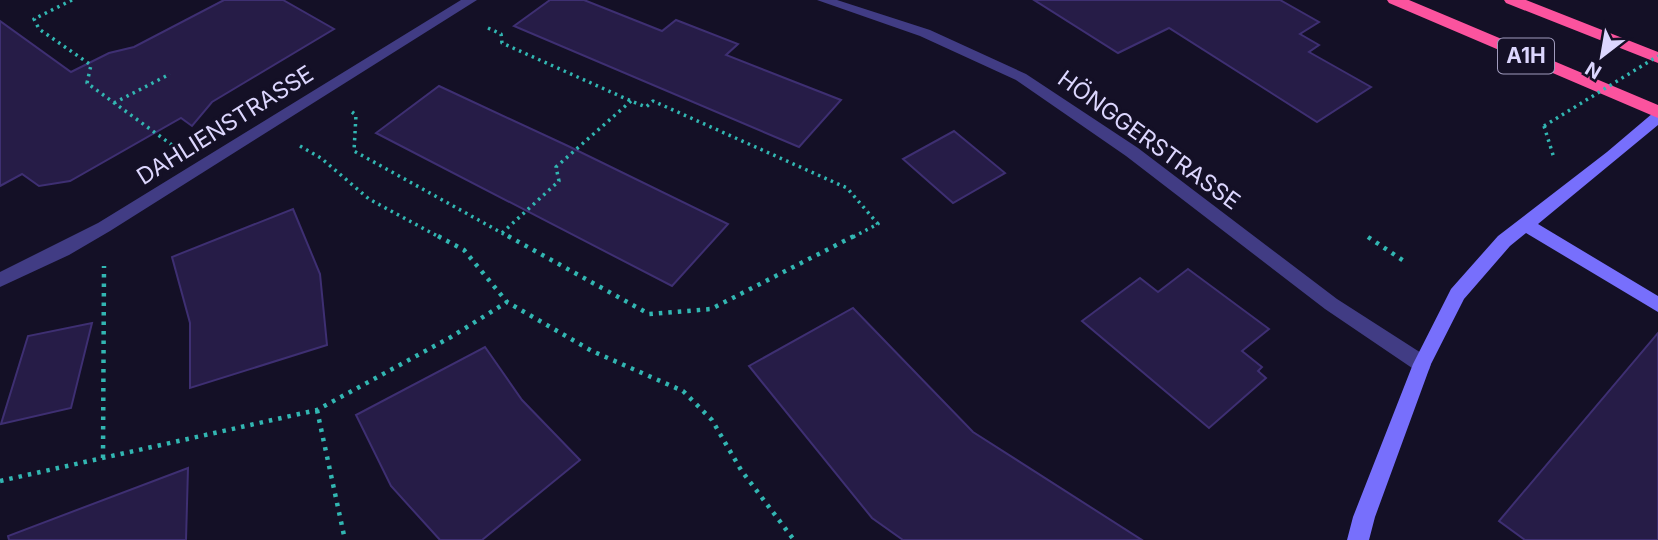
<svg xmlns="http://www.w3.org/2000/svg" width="1658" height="540" font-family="Inter,sans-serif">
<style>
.building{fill:#261c47;stroke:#3e2f72;stroke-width:2}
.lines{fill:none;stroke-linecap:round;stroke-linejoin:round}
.path-far1{stroke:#32b6b2;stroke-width:3.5;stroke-dasharray:2.5 4.5;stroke-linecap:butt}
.path{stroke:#32b6b2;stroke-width:4.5;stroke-dasharray:3.5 6;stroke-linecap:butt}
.street{fill:#413c84;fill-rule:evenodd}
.secondary{fill:#776ffc;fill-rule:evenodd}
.highway{fill:#fb539e;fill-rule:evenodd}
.path-bridge{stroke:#32b6b2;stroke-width:3.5;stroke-dasharray:2.5 4.5;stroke-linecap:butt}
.labels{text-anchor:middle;stroke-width:7;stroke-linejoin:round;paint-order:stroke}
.shield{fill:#141026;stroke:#a09bbd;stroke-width:2}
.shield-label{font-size:21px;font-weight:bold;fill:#dcd6fe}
.street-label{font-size:23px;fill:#dcd6fe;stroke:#141026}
</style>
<rect width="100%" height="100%" fill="#141026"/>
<path class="building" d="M 224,0 L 283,0 L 334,29 L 212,102 L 192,126 L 181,118 L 70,181 L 39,186 L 22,174 L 0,186 L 0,21 L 71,72 L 109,53 L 134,47 Z
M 550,0 L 584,0 L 662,31 L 676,20 L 738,44 L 726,55 L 841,100 L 799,147 L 514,26 Z
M 1034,0 L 1280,0 L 1319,22 L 1300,34 L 1319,45 L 1309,52 L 1371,87 L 1317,122 L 1169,28 L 1118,53 Z
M 439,86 L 568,146 L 728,224 L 672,286 L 376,133 Z
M 954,131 L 1005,173 L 953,203 L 903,159 Z
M 293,209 L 320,274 L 327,345 L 190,388 L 190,323 L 172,257 Z
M 1188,269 L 1269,329 L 1242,351 L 1262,367 L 1258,371 L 1266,378 L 1209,428 L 1082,321 L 1140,278 L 1158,292 Z
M 853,308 L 973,432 L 1142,540 L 903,540 L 872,518 L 749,366 Z
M 92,323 L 71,408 L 1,424 L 28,336 Z
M 1658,333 L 1658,540 L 1525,540 L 1499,521 Z
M 485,347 L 522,400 L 580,460 L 482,540 L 440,540 L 391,486 L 356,415 Z
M 188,468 L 186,540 L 9,540 L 8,536 Z"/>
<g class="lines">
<path class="path-far1" d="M 72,0 L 34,19 L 39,29 L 91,65 L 87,83 L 172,145
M 488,28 L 501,34 L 502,43 L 631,101 L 646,107 L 653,101 L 847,188 L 878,224 L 851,238
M 114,103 L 170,74
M 352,112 L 356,115 L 354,151 L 511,238
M 1544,126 L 1554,158
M 300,146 L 321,158 L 369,199 L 441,238
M 502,233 L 559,181 L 556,167 L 631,101"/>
<path class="path" d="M 438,236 L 464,250 L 507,302 L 592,351 L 683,391 L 712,420 L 741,470 L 794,540
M 508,236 L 649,314 L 711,309 L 854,236
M 1368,237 L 1404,261
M 317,410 L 345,540
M 103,458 L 104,266
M 0,481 L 317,410 L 451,337 L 507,302"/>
<path class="street" d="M 461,0 L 477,0 L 110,231 L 69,255 L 0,287 L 0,272 L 98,223 Z
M 817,0 L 837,0 L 930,30 L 1026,74 L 1138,148 L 1337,299 L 1429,358 L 1431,364 L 1429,370 L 1422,372 L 1415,370 L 1325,309 L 1126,156 L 1016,80 L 920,36 Z"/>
<path class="secondary" d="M 1658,112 L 1658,125 L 1538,224 L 1658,296 L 1658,312 L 1526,233 L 1510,246 L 1464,299 L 1431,364 L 1375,517 L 1369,540 L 1347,540 L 1353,517 L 1413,364 L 1451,289 L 1498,236 L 1607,152 L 1653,113 Z"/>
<path class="highway" d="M 1387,0 L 1409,0 L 1658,105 L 1658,118 L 1389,3 Z
M 1504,0 L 1526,0 L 1658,52 L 1658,63 L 1506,3 Z"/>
<path class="path-bridge" d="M 1544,126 L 1658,56"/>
</g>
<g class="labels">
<rect class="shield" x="1498" y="38.5" width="56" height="35" rx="5"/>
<g class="shield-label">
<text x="1526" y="63">A1H</text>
</g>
<g class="street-label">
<text transform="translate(225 125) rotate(-32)" y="8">DAHLIENSTRASSE</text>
<text transform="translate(1149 140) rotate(36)" y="8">HÖNGGERSTRASSE</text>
</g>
</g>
<g transform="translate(1602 56) rotate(211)" stroke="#141026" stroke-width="5" paint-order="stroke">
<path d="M0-5L12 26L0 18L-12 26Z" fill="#dcd6fe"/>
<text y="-10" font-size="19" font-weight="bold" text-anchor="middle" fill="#dcd6fe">N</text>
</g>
</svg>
